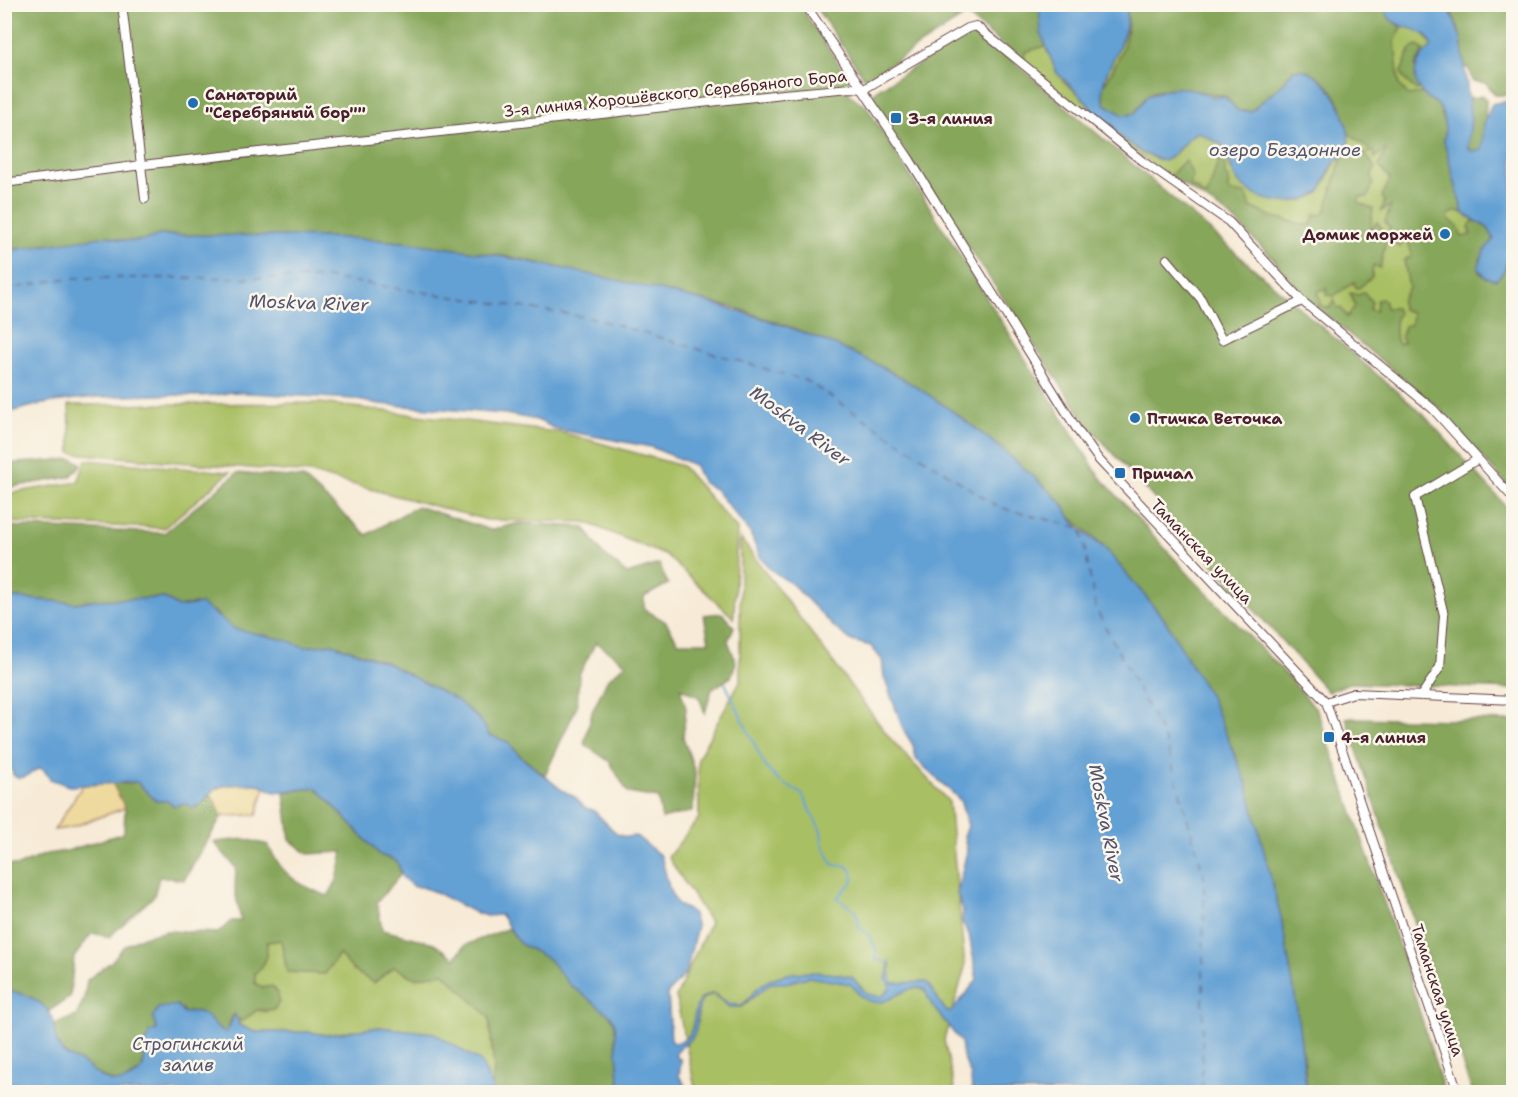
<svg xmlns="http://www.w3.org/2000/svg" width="1518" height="1097" font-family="'Shantell Sans',sans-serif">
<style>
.green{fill:#a9bf64;stroke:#7a6f48;stroke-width:1.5}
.forest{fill:#86a65a;stroke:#686242;stroke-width:1.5}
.sand{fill:#eeda9e;stroke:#9c7c64;stroke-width:1.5}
.water{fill:#64a0d4;stroke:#576080;stroke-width:1.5}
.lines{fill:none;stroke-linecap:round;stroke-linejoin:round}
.stream{stroke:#64a0d4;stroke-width:2}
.ferry{stroke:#54536f;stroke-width:1.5;stroke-dasharray:8 6;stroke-linecap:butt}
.minor-casing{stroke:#643e45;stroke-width:10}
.minor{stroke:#fff;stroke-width:8}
.poi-dot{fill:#1f6fb2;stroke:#fbf7ec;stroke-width:2}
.labels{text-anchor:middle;stroke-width:5;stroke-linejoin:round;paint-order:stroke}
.street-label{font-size:16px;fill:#4a1f2b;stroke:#fbf7ec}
.poi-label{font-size:16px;font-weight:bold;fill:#4a1f2b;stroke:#fbf7ec;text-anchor:start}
.water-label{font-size:18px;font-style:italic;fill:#54536f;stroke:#fbf7ec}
</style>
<rect width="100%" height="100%" fill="#fbf7ec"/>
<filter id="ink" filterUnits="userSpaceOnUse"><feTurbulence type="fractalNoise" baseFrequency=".0167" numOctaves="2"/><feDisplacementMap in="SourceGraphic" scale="12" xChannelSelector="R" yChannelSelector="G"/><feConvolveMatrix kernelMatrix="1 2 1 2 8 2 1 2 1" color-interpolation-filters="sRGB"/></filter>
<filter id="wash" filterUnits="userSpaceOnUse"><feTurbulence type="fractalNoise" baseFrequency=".008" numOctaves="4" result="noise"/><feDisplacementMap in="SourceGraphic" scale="24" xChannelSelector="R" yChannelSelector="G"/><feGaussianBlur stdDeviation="1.35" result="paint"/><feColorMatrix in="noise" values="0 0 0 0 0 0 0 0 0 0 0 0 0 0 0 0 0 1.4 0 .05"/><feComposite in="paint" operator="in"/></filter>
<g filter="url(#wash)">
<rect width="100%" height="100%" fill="#f7ebd7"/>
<path class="green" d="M 1039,5 L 1041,33 L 1046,49 L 1063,81 L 1082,97 L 1094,114 L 1142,153 L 1157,159 L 1168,159 C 1180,152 1186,136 1198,132 L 1222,145 L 1232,171 L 1250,192 L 1281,200 L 1301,201 L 1319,193 L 1336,161 L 1346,152 L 1347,127 L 1102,94 C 1103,61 1134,39 1126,5 L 1386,5 L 1395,23 L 1421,31 L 1432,45 L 1416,64 L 1422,93 L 1463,213 L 1488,228 L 1453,257 L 1434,404 L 1304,297 L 1272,257 L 1230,216 L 1131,150 L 1008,48 Z
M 320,403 L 564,433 L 682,466 L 737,529 L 734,618 L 667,556 L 585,522 L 487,520 L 310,473 L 71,453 L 69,405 Z
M 86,460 L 230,472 L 164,528 L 5,522 L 5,494 L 78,482 Z
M 740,538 L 889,737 L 949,802 L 965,967 L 944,1040 L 955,1092 L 696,1092 L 676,997 L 710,922 L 668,857 L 699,818 L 698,758 L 740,681 Z
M 282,940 L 287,972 L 325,974 L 339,953 L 354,971 L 394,967 L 415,978 L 444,973 L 489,1016 L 494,1067 L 493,1088 L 481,1062 L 434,1033 L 379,1027 L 326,1035 L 309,1032 L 255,1032 L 239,1025 L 239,1020 L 243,1021 L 257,1010 L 266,1012 L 262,988 L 255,983 L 255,972 L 262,968 L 267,942 Z"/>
<path class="forest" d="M 4,5 L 799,5 L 848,77 L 849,94 L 866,106 L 1099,476 L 1193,579 L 1283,671 L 1317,710 L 1402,954 L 1444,1092 L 1307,1092 L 1304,1056 L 1165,620 L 1105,548 L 1066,513 L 1063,504 L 858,356 L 798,330 L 736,308 L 516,258 L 403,242 L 326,237 L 159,235 L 150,240 L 50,244 L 5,251 Z
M 814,5 L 1039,5 L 1045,46 L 1025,52 L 1024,62 L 966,15 L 866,80 Z
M 1126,5 L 1386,5 L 1395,23 L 1402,27 L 1395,41 L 1399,85 L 1409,96 L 1422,93 L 1438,105 L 1441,111 L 1446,130 L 1444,141 L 1447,153 L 1463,213 L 1457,211 L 1448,215 L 1448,219 L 1458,226 L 1462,237 L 1471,235 L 1469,227 L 1473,220 L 1488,228 L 1494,239 L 1480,259 L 1479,272 L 1485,277 L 1496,280 C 1516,263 1510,230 1513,208 L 1513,492 L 1437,406 L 1304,297 L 1272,257 L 1230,216 L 1170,176 L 1185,160 L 1193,175 L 1190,187 L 1197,188 L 1202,195 L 1207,196 L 1219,159 L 1225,165 L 1225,175 L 1229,178 L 1228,189 L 1231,192 L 1246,194 L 1251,207 L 1270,216 L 1305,225 L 1311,224 L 1315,214 L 1321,215 L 1325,212 L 1342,157 L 1349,150 L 1363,151 L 1376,169 L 1372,173 L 1373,184 L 1368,197 L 1360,197 L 1358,202 L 1373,209 L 1370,230 L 1377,222 L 1387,236 L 1380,268 L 1373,265 L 1372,277 L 1359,288 L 1356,288 L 1354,282 L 1334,296 L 1327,295 L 1327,289 L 1318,291 L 1318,296 L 1321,300 L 1319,305 L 1330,308 L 1334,299 L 1337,308 L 1341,308 L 1347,317 C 1357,302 1357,311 1350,293 L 1359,295 L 1364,292 L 1372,302 L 1369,310 L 1376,311 L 1377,300 L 1382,299 L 1385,302 L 1386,308 L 1396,308 L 1398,313 C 1394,322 1393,335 1399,344 L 1404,342 L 1401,337 L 1404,326 L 1411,324 L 1412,313 L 1402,309 L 1401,301 L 1409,288 L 1404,260 L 1412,256 L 1407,236 L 1400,247 L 1389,242 L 1390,229 L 1385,222 L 1391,206 L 1381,211 L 1385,201 L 1382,197 L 1390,179 L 1379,166 L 1386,149 L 1375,158 L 1374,151 L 1369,153 L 1369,149 C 1367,148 1349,133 1348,132 C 1344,124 1343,113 1340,104 C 1332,88 1313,65 1293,70 L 1283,84 L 1251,111 L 1238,111 L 1225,96 C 1207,93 1159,81 1145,98 C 1141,103 1139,110 1134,114 L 1123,115 L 1105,104 L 1102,89 C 1117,62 1133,38 1126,5 Z
M 1448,5 L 1513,5 L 1513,95 L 1495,95 L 1486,83 L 1472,81 L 1469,69 L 1464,66 L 1458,27 Z
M 973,31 L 978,31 L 1423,414 L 1513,514 L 1513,689 L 1349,683 L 1328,692 L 1087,424 L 871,101 L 875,91 Z
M 1418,46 L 1424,50 L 1415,66 L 1419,89 L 1416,90 L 1403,78 L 1401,72 L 1411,48 Z
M 1483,95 L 1486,100 L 1484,144 L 1482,150 C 1477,153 1470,151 1467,145 L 1471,120 L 1468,97 L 1475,98 Z
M 73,459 L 81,463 L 81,466 L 70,477 L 5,488 L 5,464 Z
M 237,473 L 303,478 L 367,535 L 417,506 L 491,530 L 519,523 L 584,527 L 602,553 L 627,574 L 659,564 L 668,584 L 644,597 L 644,609 L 666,622 L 678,642 L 709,642 L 704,615 L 722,613 L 734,627 L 728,641 L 736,662 L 731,677 L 712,689 L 705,713 L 699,697 L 680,688 L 686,708 L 683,737 L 695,772 L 693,811 L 662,819 L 658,798 L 628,793 L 610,762 L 584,744 L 592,712 L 607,680 L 626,664 L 596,642 L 579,675 L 577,706 L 545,775 L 520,756 L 508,743 L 489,735 L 477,717 L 461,704 L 385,662 L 332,644 L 304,647 L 274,637 L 251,634 L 228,627 L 215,612 L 195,604 L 178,607 L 164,598 L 94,600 L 75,603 L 5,597 L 5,526 L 164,533 Z
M 1346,718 L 1513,721 L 1513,1092 L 1472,1092 Z
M 111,781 L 124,784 L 137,782 L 156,801 L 168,801 L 174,806 L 186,803 L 196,808 L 210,791 L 222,816 L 184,880 L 159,877 L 154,896 L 109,937 L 92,933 L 74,957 L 70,997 L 49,1011 L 20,993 L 5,991 L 5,864 L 18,866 L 46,854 L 67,851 L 124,833 L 125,808 Z
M 317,788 L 380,855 L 397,861 L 401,874 L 377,902 L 382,930 L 434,943 L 455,958 L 465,945 L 509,928 L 519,943 L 549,959 L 569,984 L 608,1012 L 615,1024 L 620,1092 L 492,1092 L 494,1067 L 489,1017 L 444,973 L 415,978 L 394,967 L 374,983 L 354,971 L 339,954 L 325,974 L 287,972 L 281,940 L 267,942 C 267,956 267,965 255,973 L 255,983 L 262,988 L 272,986 L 278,993 L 279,1002 L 274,1010 L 257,1010 L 242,1021 L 233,1015 L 226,1033 C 209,1024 209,1006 184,1013 L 182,1009 L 161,1008 L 157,1030 L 145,1041 L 142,1070 L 120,1084 C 110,1082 64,1056 59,1048 C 54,1040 55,1033 55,1024 L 76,1016 L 84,999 L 87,980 L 112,961 L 123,947 L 139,938 L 166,931 L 218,933 L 231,921 L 241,921 L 235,890 L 236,868 L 214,842 L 245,839 L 268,845 C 282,875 297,885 328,896 L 337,880 L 343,852 L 308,854 L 290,840 L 284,792 Z"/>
<path class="sand" d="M 111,781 L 125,808 L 69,828 L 54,830 L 84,783 L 92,785 Z
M 253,783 L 265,786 L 257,815 L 222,816 L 210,791 L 227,785 Z"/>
<path class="water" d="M 1039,5 L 1126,5 C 1134,44 1093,74 1105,104 L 1123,115 L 1134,114 L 1147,96 L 1171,88 L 1188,88 L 1211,96 L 1225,97 L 1238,111 L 1251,111 L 1283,84 L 1293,70 C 1324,63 1354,121 1348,147 C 1346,154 1341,156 1336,161 C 1329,168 1325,184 1319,193 C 1292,209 1256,203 1237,180 C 1232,174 1233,168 1229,162 C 1226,155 1223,154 1222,145 L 1198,132 C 1185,136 1180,154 1164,161 L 1142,153 L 1103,123 L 1082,97 L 1056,72 L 1041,33 Z
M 1386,5 L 1448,5 L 1461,38 L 1471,120 L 1468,148 L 1474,151 L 1482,150 L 1484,124 L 1492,104 L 1505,101 L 1513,108 L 1513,241 L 1504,271 L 1496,280 L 1485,277 L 1478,268 L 1484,251 L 1494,239 L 1488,228 L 1463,213 L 1444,141 C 1446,129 1445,119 1440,108 C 1436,102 1427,99 1422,93 C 1409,78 1416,58 1431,48 C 1431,20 1384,36 1386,5 Z
M 159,235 C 240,236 322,234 402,242 C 486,251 569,269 651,288 C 743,310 833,336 915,386 C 969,420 1017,460 1063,504 C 1069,522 1090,538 1105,548 L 1165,620 L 1211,698 L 1247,784 L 1282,921 L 1296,1002 L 1307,1092 L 972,1092 L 971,1076 L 963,1057 L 961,1042 L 933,1007 L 924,989 C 901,982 887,1014 863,998 C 857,994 855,988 850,984 L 808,977 L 786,983 L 771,983 L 741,1007 L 729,1007 L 713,994 L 702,999 C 696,1010 699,1022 695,1033 C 691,1043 680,1045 675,1055 L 681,1060 L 679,1076 L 687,1088 L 687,1092 L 620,1092 L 615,1024 L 611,1016 L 569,984 L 549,959 L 519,943 L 501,915 L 486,916 L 474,912 L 435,892 L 422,887 L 414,887 L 403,878 L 397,861 L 380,855 L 317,788 L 274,792 L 259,784 L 227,785 L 216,788 L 202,803 L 192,808 L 186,803 L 174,806 L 168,801 L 156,801 L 137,782 L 69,786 L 50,779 L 44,770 L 39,768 L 25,777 L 18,778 L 13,775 L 10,763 L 5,764 L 5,597 L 75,603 L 94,600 L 164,598 L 178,607 L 201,604 L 235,629 L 286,640 L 304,647 L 332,644 L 385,662 L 457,700 L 483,723 L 489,735 L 508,742 L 520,756 L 562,790 L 575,797 L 585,808 L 593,810 L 617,834 L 626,837 L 636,836 L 661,856 L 670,891 L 678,905 L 692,912 L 697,926 L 686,973 L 668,993 L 671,1040 L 674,1043 C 701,1039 688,1014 701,998 L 713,993 L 730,1004 L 742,1005 C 750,999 753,991 761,985 C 787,967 824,971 852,977 L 867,994 L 882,997 L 890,988 L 886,979 L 890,961 L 891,983 L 927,982 L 946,1011 L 951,1012 L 977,980 L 969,934 L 962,922 L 963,910 L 957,894 L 967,851 L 964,836 L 968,826 L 960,800 L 916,759 L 913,745 L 903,729 L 884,677 L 882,660 L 871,646 L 852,641 L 835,628 L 793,585 L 771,570 L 760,557 L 750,533 L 715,489 L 703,483 L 694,465 L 651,447 L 556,429 L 537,420 L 505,414 L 379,404 L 352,399 L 231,392 C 206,399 179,394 154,395 C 103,397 53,397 5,414 L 5,251 L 109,236 C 123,243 146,242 159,235 Z
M 5,991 C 19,991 36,998 46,1008 C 58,1019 51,1037 61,1050 C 66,1058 76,1059 84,1064 C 100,1076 112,1089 131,1078 C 140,1073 142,1071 144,1062 C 146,1057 142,1049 143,1044 L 149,1038 L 149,1032 L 157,1030 L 153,1017 L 158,1008 L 177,1005 L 184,1013 C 209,1006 208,1024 226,1033 L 235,1014 L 239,1025 L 255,1032 L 309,1032 L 326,1035 L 379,1027 L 434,1033 L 481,1062 L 493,1088 L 492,1092 L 5,1092 Z"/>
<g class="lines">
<path class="stream" d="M 725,683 L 766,768 L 779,781 L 802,794 L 821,831 L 822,843 L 833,865 L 847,866 L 852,871 L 853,881 L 837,898 C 848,906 861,910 858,926 L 869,935 L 876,949 L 876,960 L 887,962"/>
<path class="ferry" d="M 4,290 L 68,278 L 329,278 L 593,318 L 807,381 L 998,507 L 1081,528 L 1096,609 L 1165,740 L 1204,876 L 1202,1092"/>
</g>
</g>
<g filter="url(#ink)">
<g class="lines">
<g class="minor-casing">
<path id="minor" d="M 122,4 L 145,199
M 805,4 L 910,160 L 1078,431 L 1099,460 L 1326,702 L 1458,1092
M 4,183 L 142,165 L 783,94 L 851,88 L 864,89 L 968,28 L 976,26 L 1142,161 L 1229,222 L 1302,301 L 1433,409 L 1514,499
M 1167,259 L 1201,299 L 1222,340 L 1302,301
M 1421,696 L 1440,667 L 1444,615 L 1415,497 L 1478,459
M 1326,702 L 1354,693 L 1514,700"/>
</g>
<use href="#minor" class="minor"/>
</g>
</g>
<g class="poi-dot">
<circle cx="193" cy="103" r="6"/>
<rect x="890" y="112" width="12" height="12" rx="3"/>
<circle cx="1445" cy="234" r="6"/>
<circle cx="1135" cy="418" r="6"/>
<rect x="1114" y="467" width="12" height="12" rx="3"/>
<rect x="1323" y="731" width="12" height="12" rx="3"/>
</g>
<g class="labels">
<g class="street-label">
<text transform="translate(675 93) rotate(-6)" y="6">3-я линия Хорошёвского Серебряного Бора</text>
<text transform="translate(1202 551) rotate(46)" y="6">Таманская улица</text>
<text transform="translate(1438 990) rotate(72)" y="6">Таманская улица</text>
</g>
<g class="poi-label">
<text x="205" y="100">Санаторий<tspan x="205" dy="18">"Серебряный бор""</tspan></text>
<text x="908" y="124">3-я линия</text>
<text x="1433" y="240" text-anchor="end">Домик моржей</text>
<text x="1147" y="424">Птичка Веточка</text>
<text x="1132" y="479">Причал</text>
<text x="1341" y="743">4-я линия</text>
</g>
<g class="water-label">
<text x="1285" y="156">озеро Бездонное</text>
<text transform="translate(309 303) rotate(2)" y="6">Moskva River</text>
<text transform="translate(800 426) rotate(37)" y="6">Moskva River</text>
<text transform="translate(1106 823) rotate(79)" y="6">Moskva River</text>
<text x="188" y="1050">Строгинский<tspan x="188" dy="21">залив</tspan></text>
</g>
</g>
<rect width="1518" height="1097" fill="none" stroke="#fbf7ec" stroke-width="24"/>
</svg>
